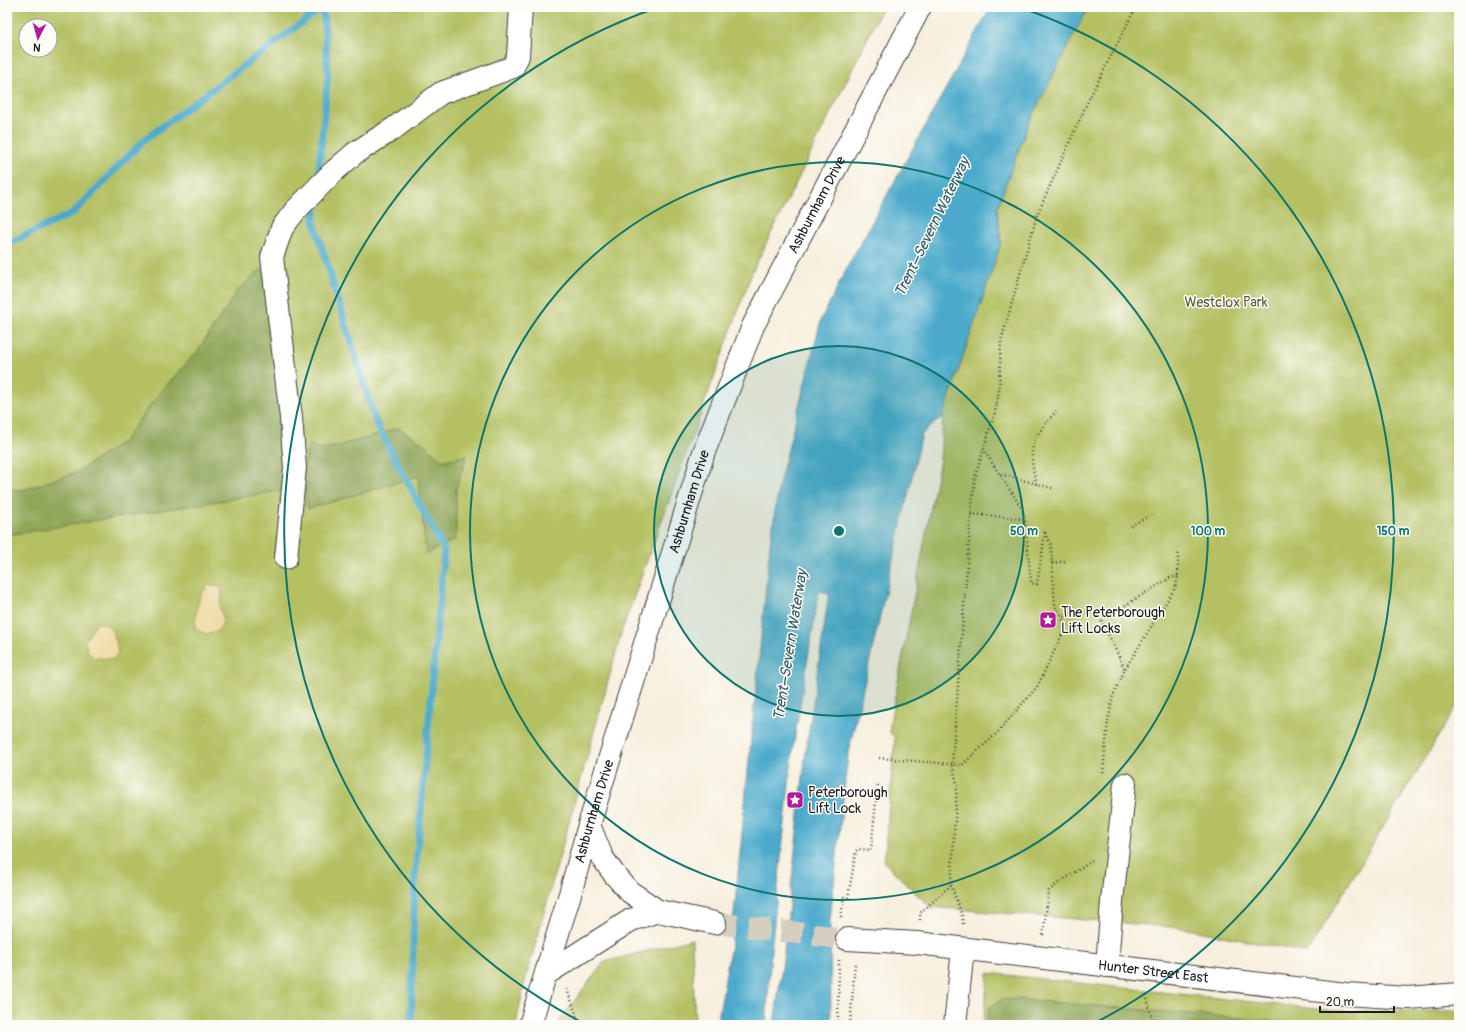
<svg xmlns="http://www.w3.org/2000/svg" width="1466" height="1032" font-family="Pangolin,sans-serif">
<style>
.green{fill:#b4c062;stroke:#686e3f;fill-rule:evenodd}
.forest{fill:#8fa658;stroke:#56613a}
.sand{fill:#eeda9e;stroke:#857b5d}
.water{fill:#4caacb;stroke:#346374}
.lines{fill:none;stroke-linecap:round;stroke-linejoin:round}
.stream{stroke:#4caacb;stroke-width:7}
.minor-tunnel{stroke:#d6cfc0;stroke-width:22;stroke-dasharray:22 11;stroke-linecap:butt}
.minor-casing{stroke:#3d3c39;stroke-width:24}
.path{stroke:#3d3c39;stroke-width:2.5;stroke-dasharray:1 3;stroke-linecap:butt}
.minor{stroke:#fff;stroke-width:22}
.ring{fill:none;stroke:#0f766e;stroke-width:2}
.labels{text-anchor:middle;stroke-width:3;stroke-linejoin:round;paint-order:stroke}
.street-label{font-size:14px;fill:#1c1c1c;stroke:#fdfcf7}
.park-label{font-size:14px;fill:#595e38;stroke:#fdfcf7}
.poi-label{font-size:14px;fill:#1c1c1c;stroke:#fdfcf7;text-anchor:start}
.water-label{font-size:15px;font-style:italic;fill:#325c6b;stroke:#fdfcf7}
.centre{fill:#0f766e;stroke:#fdfcf7;stroke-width:2}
.ring-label{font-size:12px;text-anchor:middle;font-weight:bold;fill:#0f766e;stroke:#fdfcf7;stroke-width:3;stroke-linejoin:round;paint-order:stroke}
</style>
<rect width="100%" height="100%" fill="#fdfcf7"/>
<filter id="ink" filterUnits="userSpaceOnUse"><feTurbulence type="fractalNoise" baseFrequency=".025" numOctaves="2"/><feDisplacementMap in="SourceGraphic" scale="8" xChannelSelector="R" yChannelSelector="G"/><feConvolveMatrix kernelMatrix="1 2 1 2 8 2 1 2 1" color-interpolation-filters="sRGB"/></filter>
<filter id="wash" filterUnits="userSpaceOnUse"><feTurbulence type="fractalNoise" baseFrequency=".012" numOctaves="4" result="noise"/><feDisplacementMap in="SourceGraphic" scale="16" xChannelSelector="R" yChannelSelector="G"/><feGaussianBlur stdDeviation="0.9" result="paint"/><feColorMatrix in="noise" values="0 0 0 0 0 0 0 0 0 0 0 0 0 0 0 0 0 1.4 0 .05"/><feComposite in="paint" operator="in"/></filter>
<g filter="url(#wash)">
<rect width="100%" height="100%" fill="#f7efdd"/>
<path class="green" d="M 7,7 L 883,7 L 753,270 L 623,627 L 524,985 L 516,1025 L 7,1025 ZM 26,26 L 50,26 L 50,50 L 26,50 Z
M 1088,7 L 1459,7 L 1459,702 L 1307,953 L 1183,928 L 930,907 L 884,862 L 895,738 L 890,733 L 890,723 L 940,460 L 943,416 L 1001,243 L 997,208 L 1029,122 Z
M 692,939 L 695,1025 L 556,1025 L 604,962 Z
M 988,973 L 1335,1011 L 1459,1011 L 1459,1025 L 983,1025 Z"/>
<path class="forest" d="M 264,267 L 279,382 L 286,490 L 7,535 L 7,489 L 23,490 L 77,472 L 124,441 L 157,396 L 197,352 L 238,290 Z
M 398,428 L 427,446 L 442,461 L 467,455 L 456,489 L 456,539 L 426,554 L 418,476 L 308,509 L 302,473 L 309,444 L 321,450 L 360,440 Z
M 1004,998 L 1319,1025 L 987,1025 L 989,1008 Z"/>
<path class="sand" d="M 209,585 L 221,587 C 223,597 220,601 220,609 C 221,612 223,615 223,619 C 222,635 206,638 195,628 C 196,612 196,596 209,585 Z
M 96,623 C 98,623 103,622 105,624 C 114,628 117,644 118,652 L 114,659 L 94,658 L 88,652 L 85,641 Z"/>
<path class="water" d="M 991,7 L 1088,7 L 1029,122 L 997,208 L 1001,243 L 943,416 L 922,434 L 848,754 L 830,920 L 831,1025 L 774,1025 L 784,952 L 806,750 L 829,593 L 819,591 L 793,748 L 771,950 L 766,1025 L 717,1025 L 731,945 L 770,545 L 779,484 L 821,320 L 850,262 Z"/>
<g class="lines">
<path class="stream" d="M 318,180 L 328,75 L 323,7
M 317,197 L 314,221 L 376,423 L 444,550 L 415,876 L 411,1025
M 7,244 L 73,213 L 144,140 L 323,7"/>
</g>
</g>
<g filter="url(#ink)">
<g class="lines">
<path class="minor-tunnel" d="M 715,923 L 847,939"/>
<g class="minor-casing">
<g id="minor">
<path d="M 286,558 L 295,468 L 291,418 L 272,257 L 282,228 L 295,211 L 332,173 L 355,153 L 393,129 L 441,93 L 513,67 L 518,56 L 521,7"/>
<path d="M 589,825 L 602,857 L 614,874 L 630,892 L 658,911 L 715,923"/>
<path id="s1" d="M 847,939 L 917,943 L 1346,994 L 1408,998 L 1459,994"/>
<path d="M 1107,966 L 1112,901 L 1125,784"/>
<path d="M 546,974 L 631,920 L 658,911"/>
<path id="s2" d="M 530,1025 L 570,894 L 589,825 L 704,452 L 753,326 L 920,7"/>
<path d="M 955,1025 L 963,949"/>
</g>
</g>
<path class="path" d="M 983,449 L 1023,510 L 1025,519 L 1031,583 L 1037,584 L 1045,533 L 1051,545 L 1055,606 L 1063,617
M 1001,474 L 1055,489
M 1036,484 C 1034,472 1030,458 1033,446 C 1035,434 1049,420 1056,411
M 971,514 L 1025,519
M 1131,526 L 1152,514
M 1052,563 L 1066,561
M 1098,613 L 1125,669
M 879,758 L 962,765 L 996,734 L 1037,687 L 1063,633 L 1063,617 L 1070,613 L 1098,613 L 1119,609 L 1170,578 L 1178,576
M 1103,773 L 1108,721 L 1113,696 L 1125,669 L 1175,588 L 1178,576 L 1178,553
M 951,885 L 962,915 L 963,924
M 848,898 L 856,851 L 858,849 L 871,850 L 878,783
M 841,917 L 844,895
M 920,920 L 920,913 L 951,885 L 957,784 L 952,764 L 971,514 L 975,477 L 995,412 L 999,391 L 1001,341 L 1037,215 L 1089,99 L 1136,7
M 1043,935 L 1049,891 L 1057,884 L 1092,861
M 839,960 L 838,1022 L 840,1025
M 567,989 L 580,1025
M 1146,995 L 1154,1025
M 850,1025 L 855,964"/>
<use href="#minor" class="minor"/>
</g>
</g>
<circle cx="839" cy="531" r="185" fill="#0f766e" fill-opacity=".12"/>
<g class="ring">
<circle cx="839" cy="531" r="185"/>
<circle cx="839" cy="531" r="369"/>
<path d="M587 1025A554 554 0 0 1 659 7M1019 7A554 554 0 0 1 1091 1025"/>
</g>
<defs>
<g id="sight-square" transform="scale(0.9)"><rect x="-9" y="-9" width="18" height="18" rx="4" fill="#b5179e" stroke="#fdfcf7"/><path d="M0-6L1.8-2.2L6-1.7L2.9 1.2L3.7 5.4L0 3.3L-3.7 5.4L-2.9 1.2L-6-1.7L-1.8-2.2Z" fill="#fff"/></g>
</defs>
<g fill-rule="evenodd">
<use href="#sight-square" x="1048" y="620"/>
<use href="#sight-square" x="795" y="800"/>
</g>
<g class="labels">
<g class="street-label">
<text dy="5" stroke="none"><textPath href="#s2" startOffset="871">Ashburnham Drive</textPath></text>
<text dy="5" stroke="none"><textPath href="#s2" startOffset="547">Ashburnham Drive</textPath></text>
<text dy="5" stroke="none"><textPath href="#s2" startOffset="223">Ashburnham Drive</textPath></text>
<text dy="5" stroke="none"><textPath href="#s1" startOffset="308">Hunter Street East</textPath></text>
</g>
<g class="park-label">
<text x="1226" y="307">Westclox Park</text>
</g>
<g class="poi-label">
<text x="1061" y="617">The Peterborough<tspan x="1061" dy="16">Lift Locks</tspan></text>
<text x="808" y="797">Peterborough<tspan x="808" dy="16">Lift Lock</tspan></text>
</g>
<g class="water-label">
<text transform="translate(932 227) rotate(-64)" y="5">Trent–Severn Waterway</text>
<text transform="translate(790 645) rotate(-81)" y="5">Trent–Severn Waterway</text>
</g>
</g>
<circle cx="839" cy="531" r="6" class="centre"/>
<g class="ring-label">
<text x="1024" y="535">50 m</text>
<text x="1208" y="535">100 m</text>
<text x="1393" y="535">150 m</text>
</g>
<rect width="1466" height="1032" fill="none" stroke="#fdfcf7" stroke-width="24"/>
<g transform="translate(38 38) rotate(186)"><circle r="19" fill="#fdfcf7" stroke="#a3a29f"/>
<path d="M0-3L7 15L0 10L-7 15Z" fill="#b5179e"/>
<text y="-6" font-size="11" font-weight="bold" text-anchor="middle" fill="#1c1c1c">N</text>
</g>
<path d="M1320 1006v6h74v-6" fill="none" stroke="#1c1c1c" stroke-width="2"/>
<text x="1326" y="1006" font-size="12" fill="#1c1c1c" stroke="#fdfcf7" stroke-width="3" paint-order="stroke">20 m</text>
</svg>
